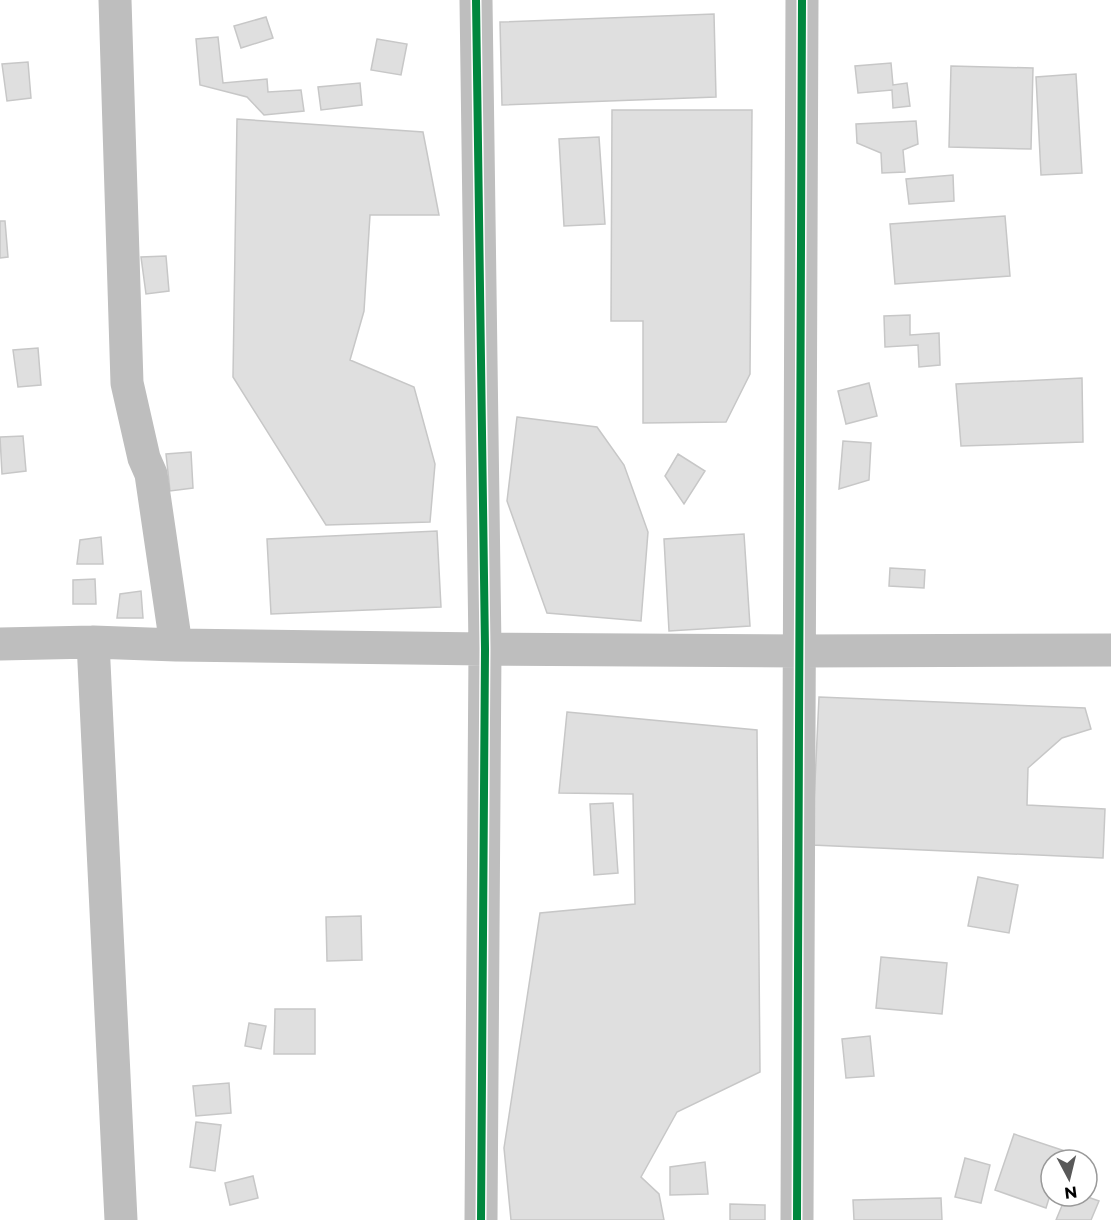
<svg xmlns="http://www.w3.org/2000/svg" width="1111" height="1220" font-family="Montserrat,sans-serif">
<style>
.building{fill:#dfdfdf;stroke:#c7c7c7;stroke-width:1.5}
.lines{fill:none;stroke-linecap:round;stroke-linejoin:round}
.minor{stroke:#bebebe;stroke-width:33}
.cycleway-casing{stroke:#fff;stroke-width:11}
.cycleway{stroke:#00873e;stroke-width:8}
</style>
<rect width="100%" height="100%" fill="#fff"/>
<path class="building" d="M 714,14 L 716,97 L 502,105 L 500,22 Z
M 266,17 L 273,38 L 241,48 L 234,26 Z
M 218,37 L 223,83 L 267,79 L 268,92 L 301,90 L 304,111 L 264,115 L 247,97 L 200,85 L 196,39 Z
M 377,39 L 407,44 L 401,75 L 371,70 Z
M 28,62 L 31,98 L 7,101 L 2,64 Z
M 891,63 L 893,85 L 907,83 L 910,106 L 893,108 L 892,90 L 858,93 L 855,66 Z
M 951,66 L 1033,68 L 1031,149 L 949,147 Z
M 1076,74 L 1082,173 L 1041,175 L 1036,77 Z
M 360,83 L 362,105 L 321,110 L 318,87 Z
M 612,110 L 752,110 L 750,374 L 726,422 L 643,423 L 643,321 L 611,321 Z
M 237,119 L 423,132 L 439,215 L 370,215 L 364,311 L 350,360 L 414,387 L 435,464 L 430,522 L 326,525 L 233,377 Z
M 916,121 L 918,144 L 903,150 L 905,172 L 882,173 L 881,153 L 857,143 L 856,124 Z
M 599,137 L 605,224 L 564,226 L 559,139 Z
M 953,175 L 954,201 L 909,204 L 906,179 Z
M 1005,216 L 1010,276 L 895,284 L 890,224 Z
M 0,221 L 5,221 L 8,257 L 0,258 Z
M 166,256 L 169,291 L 146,294 L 141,257 Z
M 910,315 L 910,335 L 939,333 L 940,365 L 919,367 L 918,345 L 885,347 L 884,316 Z
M 38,348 L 41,385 L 18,387 L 13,350 Z
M 1082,378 L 1083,442 L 961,446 L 956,384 Z
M 869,383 L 877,416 L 846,424 L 838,391 Z
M 517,417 L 597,427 L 624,465 L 648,532 L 641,621 L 547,613 L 507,501 Z
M 23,436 L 26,471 L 2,474 L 0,437 Z
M 843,441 L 871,443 L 869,480 L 839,489 Z
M 191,452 L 193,488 L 170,491 L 166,454 Z
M 678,454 L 705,471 L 684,504 L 665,476 Z
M 437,531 L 441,607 L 271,614 L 267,539 Z
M 744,534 L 750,626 L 669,631 L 664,539 Z
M 101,537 L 103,564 L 77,564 L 80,540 Z
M 890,568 L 925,570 L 924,588 L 889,586 Z
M 95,579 L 96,604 L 73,604 L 73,580 Z
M 141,591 L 143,618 L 117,618 L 120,594 Z
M 819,697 L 1085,708 L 1091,729 L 1062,738 L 1028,768 L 1027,805 L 1105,809 L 1103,858 L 812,845 Z
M 567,712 L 757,730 L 760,1072 L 677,1112 L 641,1177 L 659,1194 L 664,1220 L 511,1220 L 504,1148 L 540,913 L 635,904 L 633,794 L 559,793 Z
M 613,803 L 618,873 L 594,875 L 590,804 Z
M 978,877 L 1018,885 L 1009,933 L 968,926 Z
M 361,916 L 362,960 L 327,961 L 326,917 Z
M 881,957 L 947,963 L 942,1014 L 876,1008 Z
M 275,1009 L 315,1009 L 315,1054 L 274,1054 Z
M 249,1023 L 266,1026 L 261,1049 L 245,1046 Z
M 870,1036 L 874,1076 L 846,1078 L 842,1039 Z
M 229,1083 L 231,1113 L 196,1116 L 193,1086 Z
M 196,1122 L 221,1125 L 215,1171 L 190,1167 Z
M 1014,1134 L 1065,1151 L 1062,1160 L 1051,1160 L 1051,1192 L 1046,1208 L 995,1190 Z
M 965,1158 L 990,1165 L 981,1203 L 955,1197 Z
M 705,1162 L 708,1194 L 670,1195 L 670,1167 Z
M 253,1176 L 258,1198 L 230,1205 L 225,1183 Z
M 1066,1196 L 1085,1196 L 1099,1201 L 1091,1220 L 1056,1220 Z
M 941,1198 L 942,1220 L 854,1220 L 853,1200 Z
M 730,1204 L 765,1205 L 765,1220 L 730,1220 Z"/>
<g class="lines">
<path class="minor" d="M 115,0 L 127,383 L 144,458 L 151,474 L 176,645
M 476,0 L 485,649 L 481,1220
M 93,642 L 121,1220
M 0,644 L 93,642 L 176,645 L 485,649 L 800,651 L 1111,650
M 797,1220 L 802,0"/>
<g class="cycleway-casing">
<path id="cycleway" d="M 476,0 L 485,649 L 481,1220
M 797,1220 L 802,0"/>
</g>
<use href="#cycleway" class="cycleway"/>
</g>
<g transform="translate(1069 1178) rotate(173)"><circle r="28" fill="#ffffff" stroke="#999999" stroke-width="1.5"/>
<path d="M0-4.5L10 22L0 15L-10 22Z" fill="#595959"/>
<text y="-9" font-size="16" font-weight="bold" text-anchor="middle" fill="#000000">N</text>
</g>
</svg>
